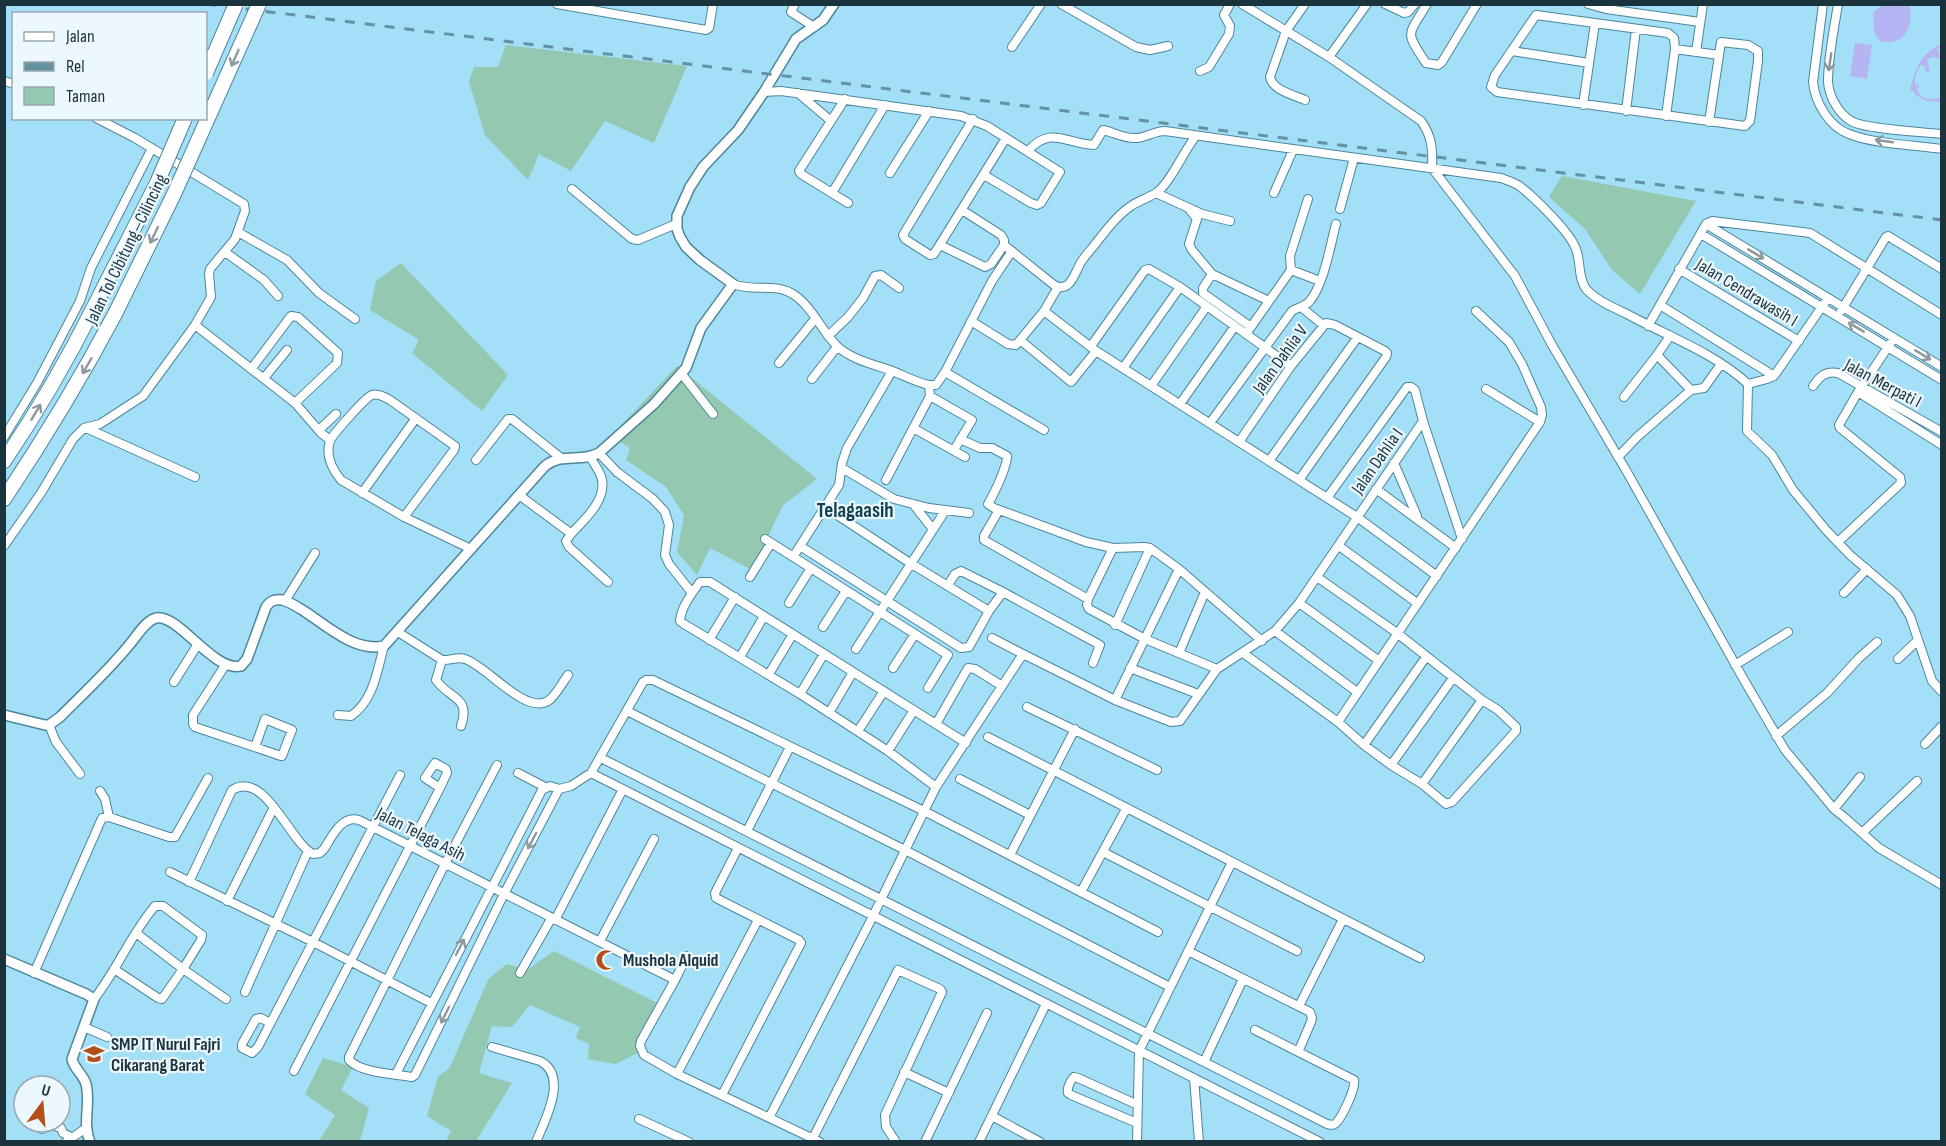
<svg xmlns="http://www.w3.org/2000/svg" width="1946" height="1146" font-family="'Sofia Sans Condensed',sans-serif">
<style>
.green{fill:#94c8b0}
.water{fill:#b6b5f4}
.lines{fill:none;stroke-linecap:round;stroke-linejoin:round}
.minor-casing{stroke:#4d869c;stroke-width:10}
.tertiary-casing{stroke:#4d869c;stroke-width:12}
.motorway-casing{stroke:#4d869c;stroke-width:16}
.minor{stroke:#fff;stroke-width:8}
.tertiary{stroke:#fff;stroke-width:9}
.motorway{stroke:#fff;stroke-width:14}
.rail{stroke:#6591a2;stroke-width:3;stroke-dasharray:10 10;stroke-linecap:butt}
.motorway-bridge-casing{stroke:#4d869c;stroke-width:16;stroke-linecap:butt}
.motorway-bridge{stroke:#fff;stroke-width:14}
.oneway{stroke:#8d999e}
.labels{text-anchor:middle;stroke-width:4.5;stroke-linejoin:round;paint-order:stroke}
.street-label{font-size:18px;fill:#1b333d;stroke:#ecf8fd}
.poi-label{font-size:18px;font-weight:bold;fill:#1b333d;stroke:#ecf8fd;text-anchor:start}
.quarter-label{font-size:21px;font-weight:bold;fill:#144151;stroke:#ecf8fd}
</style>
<rect width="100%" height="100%" fill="#a3dff7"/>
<path class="green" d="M 506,45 L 687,66 L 654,143 L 605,121 L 571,171 L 539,154 L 528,180 L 485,135 L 469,82 L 474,67 L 498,67 Z
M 1562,176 L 1696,201 L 1640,294 L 1612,270 L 1585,229 L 1549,197 Z
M 401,263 L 508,375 L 482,411 L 412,353 L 419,340 L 370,310 L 376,281 Z
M 677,366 L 817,479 L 783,505 L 752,570 L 710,548 L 697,575 L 677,552 L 684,515 L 666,487 L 626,460 L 630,448 L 611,436 Z
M 554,951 L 657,1003 L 642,1051 L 615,1064 L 588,1059 L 589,1044 L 576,1038 L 580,1027 L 530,1005 L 512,1027 L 492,1026 L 479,1073 L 512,1083 L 476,1141 L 446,1141 L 451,1131 L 427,1116 L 438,1076 L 449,1069 L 489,978 L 507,964 L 527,970 Z
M 323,1058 L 353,1067 L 341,1090 L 369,1108 L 360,1141 L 319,1141 L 335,1115 L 305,1094 Z"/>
<path class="water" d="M 1882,5 L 1909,5 C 1916,24 1903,49 1880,41 L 1874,32 L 1873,13 Z
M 1855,43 L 1872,45 L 1867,79 L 1850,76 Z
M 1941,45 L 1941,48 L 1937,49 L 1941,56 L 1939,58 L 1932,57 L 1927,61 L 1930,71 L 1926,72 L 1924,66 L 1921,65 C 1917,71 1913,78 1916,86 L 1918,84 L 1919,87 L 1917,89 C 1921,100 1931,101 1941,97 L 1940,101 C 1927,103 1919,99 1910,89 C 1915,70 1921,52 1941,45 Z"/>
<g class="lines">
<g class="minor-casing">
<path id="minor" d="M 557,4 L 706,30 L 709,28 L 713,4
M 795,4 L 791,12 L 814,27
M 1061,4 L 1136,47 L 1150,50 L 1168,46
M 1242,4 L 1329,57 L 1421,121 C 1432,136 1433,150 1432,168 L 1515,276 L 1552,345 L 1627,472 L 1744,680 L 1785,750 L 1834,809 L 1844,817 L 1879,848 L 1942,885
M 1305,4 L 1286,31 L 1270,77 C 1272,90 1294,95 1305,100
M 1385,4 L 1404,13 L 1408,12 L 1414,5
M 1427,4 C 1407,37 1405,31 1426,63 L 1438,65 L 1442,62 L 1477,4
M 1588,4 L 1606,9 L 1700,22
M 1823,4 L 1813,82 C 1815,102 1829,127 1849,134 C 1874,144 1914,145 1942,149
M 1838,4 C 1834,30 1828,57 1828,82 C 1829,96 1838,113 1851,121 C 1864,129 1923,132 1942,134
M 1012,47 L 1041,4
M 1675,49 L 1719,55
M 1512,51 L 1589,63
M 1696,52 L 1703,4
M 1329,57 L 1367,4
M 1200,71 L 1209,67 L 1229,34 L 1230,26 L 1224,15 L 1230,4
M 4,81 L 14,84
M 764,92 L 781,91 L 961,116 L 987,126 L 1060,172 L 1041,203 L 1037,205 L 1031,203 L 984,175
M 798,93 L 831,121
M 845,99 L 799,171 L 801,174 L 848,203
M 1583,105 L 1595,23
M 1626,111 L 1636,29
M 1666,116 L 1675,49 L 1674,38 L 1668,33 L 1536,15 L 1495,75 L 1491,87 L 1497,92 L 1745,126 L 1750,121 L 1758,61 L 1758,51 L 1748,45 L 1721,42 L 1709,122
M 973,119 L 903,235 L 905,239 L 930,255 L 934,254 L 1006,138
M 1028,151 C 1051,125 1066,144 1094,145 L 1103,130 C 1113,132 1125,139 1136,138 C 1146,138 1154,131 1165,131 L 1501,178 C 1507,180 1512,182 1518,185 C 1533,196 1570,232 1576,249 C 1581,262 1578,279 1586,289 C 1596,300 1612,307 1625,313 C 1667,336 1713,352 1748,384 L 1767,379 L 1774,376 L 1828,298
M 890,173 L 929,111
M 572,189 L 632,239 L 638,240 L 676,224
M 832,193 L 885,105
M 1156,193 L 1202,214 L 1230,221
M 1274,193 L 1293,150
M 1189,209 L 1197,219 L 1189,244 L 1192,250 L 1212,274 L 1269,301
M 1340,209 L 1354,158
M 962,210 L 1001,235 L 1004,240 L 1004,245 L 1054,285 C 1069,293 1074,276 1079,266 C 1082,259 1088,253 1093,247 C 1104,233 1116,216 1131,206 C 1138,201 1148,198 1156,193 C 1170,184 1184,150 1196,136
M 1706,224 L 1942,367
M 238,232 L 287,260 L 319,293 L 355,319
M 1701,234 L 1942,380
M 940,245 L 985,267 L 991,264 L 1004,245
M 225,252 L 264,280 L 278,296
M 1679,269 L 1799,341
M 1291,270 L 1290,256 L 1308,199
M 1212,274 L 1203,288 L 1203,293 L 1251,327
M 733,284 C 752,292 774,283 791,293 C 811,304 820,329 836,345 C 850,359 872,364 890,370 C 903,375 915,382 929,385 L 936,385 L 945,372 L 992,281 L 1012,251
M 1660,305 L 1774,376
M 1301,307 L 1323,325
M 1044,311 L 1096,351 L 1357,517 L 1437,576
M 1841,311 L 1886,237 L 1888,236 L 1942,269
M 971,321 L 1008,344 L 1016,345 L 1044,311 L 1058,287
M 195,325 L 295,403 L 321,433 L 330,440
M 1648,326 L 1706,224 L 1712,221 L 1810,233 L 1942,315
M 1246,334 L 1291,270 L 1320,281
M 828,336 L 848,317 L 863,298 L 875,276 L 881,275 L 899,288
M 1670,336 L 1657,355 L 1691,390
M 1020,340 L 1071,382 L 1096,351
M 1091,346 L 1145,270 L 1149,269 L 1180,287 L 1291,366
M 779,363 L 815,319
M 252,368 L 291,316 L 298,317 L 338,353 L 337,363 L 295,403
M 1123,368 L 1180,287
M 945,372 L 1044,430
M 681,373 L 713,414
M 264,378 L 287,350
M 812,379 L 837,347
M 1748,384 L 1747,431 L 1772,455 L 1793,490 L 1826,530 L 1850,555 L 1897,595 L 1910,616 L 1932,681 L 1942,692
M 1151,386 L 1207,306
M 1813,386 C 1820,376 1825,371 1838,373 L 1942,432
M 1486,389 L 1540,422
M 1858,392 L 1942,445
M 930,396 L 972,420 L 954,450
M 1624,397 L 1657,355
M 1180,404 L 1235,326
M 1210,423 L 1292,311 C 1298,307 1304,307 1309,302 C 1324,285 1330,246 1336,224
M 86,428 L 195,477
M 913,428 L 965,457
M 319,430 L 336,414
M 4,437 L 37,383 L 80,301 L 91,268 L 152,148
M 960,439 L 980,448 L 992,448 L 1007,456 C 1007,467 994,494 988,504 L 994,508 L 1086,542 L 1113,548 L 1144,547 L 1150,548 L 1179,569 L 1262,641
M 1239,442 L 1291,366 L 1326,323 L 1335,325 L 1385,351 L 1387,353 L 1386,357 L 1299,480
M 599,453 L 617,472 L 653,499 L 665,512 L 669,525 L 665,555 L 669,564 L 692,593
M 1618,457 L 1637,437 L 1691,390 L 1704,388 L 1721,364
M 476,460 L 508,419 L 512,419 L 561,458
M 1269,461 L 1357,338
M 1394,463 L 1417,516
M 842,468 L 894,499 L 929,508 L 969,513
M 886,480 L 930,396 L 929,385
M 1376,489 L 1456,548
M 362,493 L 416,418
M 519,495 L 569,532 L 571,534 L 566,541 L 569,547 L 608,582
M 1327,498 L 1407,387 L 1411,387 L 1415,390 L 1423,421 L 1462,539
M 913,504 L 932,528
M 999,510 L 984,536 L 984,540 L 1088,599
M 404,517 L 454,450 L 455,446 L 390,400 C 385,397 378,393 372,395 C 366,397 332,435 330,441 C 325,456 332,469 341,480 L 404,517 L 471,549
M 571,534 C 584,520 606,501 602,480 C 601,472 594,465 591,458
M 765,539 L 948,655 L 928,688
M 1838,542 L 1901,483 L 1900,477 L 1840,428 L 1839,425 L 1858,392 L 1894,338
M 4,546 L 41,493 L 73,439 L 84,428 L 100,424 L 143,396 L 195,325 L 211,297 L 209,274 L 210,269 L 235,239 L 245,211 L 244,204 L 135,138 L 96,118
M 800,546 L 961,648 L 969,647 L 989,611 L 910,563 L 825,507
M 1339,546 L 1417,603
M 1113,548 L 1088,599 L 1087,605 L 1089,609 L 1145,639 L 1217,669
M 793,557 L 839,485 L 842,463 L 847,448 L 892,371
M 750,577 L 771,543
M 1317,577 L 1397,633 L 1482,700 L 1422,784
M 948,585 L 955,574 L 961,571 L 1003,592 L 1100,645 L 1093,663
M 1844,593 L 1867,569
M 285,601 L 315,553
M 789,603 L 811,568
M 1299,603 L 1378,660
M 989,611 L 1003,592
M 1115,625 L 1150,548
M 823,627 L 846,591
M 1275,631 L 1357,692
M 398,632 L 442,660 C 450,661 457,656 465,659 C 487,666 525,715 548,701 C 556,696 562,683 568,675
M 992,638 L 1023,654
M 709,640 L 735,597
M 856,649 L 945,511
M 1179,653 L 1205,592
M 1243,653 L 1338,722 L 1364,745 L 1391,765 L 1422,784 L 1446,804 L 1452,802 L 1516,731 L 1516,727 L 1498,710 L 1482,700
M 740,657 L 764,616
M 1898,659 L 1918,640
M 442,660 L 436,680 C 450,700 471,696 461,726
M 226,664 L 193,715 L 193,724 L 195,727 L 281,756 L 282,756 L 292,730 L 265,719 L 255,747
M 1735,665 L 1788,632
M 893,668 L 915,634
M 1130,668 L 1198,694
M 769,674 L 793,634
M 174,682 L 198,644
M 800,694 L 824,654
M 1115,700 L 1179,569
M 1027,707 L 1157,770
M 627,711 L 903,849 L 1170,987
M 829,713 L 853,672
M 338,715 L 351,716 C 374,700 377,671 384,646
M 1338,722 L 1540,422 L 1542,415 L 1541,407 L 1522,364 L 1509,342 L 1476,311
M 936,724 L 968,668 L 975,669 L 1002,686
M 49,725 L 56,742 L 80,774
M 858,731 L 884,691
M 1776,736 L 1827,693 L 1859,658 L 1877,642
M 988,737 L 1420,958
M 1925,744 L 1942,726
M 1364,745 L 1426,657
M 888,751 L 914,710
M 601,758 L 1327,1124 C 1333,1125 1333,1126 1337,1122 C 1343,1115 1356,1088 1354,1080 L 1255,1030
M 497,765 L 445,864 L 349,1057 L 349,1060 C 361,1073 394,1074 412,1077 L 415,1075 L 504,894 L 559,789
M 1391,765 L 1453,678
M 518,773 L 545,787
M 591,773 L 1320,1142
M 960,779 L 1030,815
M 936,787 L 888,751 L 800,694 L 684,624 L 680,621 C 681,607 692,593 700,582 L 710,582 L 966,743
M 100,791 L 105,799 L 109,817
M 1834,809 L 1860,777
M 747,831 L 790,747
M 1862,833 L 1917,781
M 1103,852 L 1297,951
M 1010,855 L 1075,729
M 170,872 L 313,942 L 431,1003
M 189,882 L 232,790 C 265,769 290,843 313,854 L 320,853 L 324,849 C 332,837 341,815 359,820 L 675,980 L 641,1041 L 640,1046 L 644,1055 L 677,1074 L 820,1142
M 1081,892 L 1126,809
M 227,901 L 274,807
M 555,920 L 623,789
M 136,933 L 183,969 L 226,999
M 600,941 L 654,839
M 1188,951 L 1310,1012 L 1312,1018 L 1311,1022 L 1299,1050
M 34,973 L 102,818 L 109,817 L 169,837 L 175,837 L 208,778
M 520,973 L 551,919
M 675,980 L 687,956
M 245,992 L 308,851
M 94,999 C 117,970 131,934 155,906 L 163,906 L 202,935 L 201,940 L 183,969 L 162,999 L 158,998 L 114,969
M 1299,1006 L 1343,919
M 270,1023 L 261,1018 L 256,1019 L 242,1044 L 242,1048 L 252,1053 L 258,1047 L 400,775
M 84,1027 L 107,1037
M 492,1047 L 540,1061 C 569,1076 545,1120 536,1142
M 1204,1062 L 1243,979
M 294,1071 L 440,788 L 447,773 L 446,769 L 435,763 L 425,778 L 440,788
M 904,1072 L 949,1093
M 396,1074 L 542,790 L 550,786 L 559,789 L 571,786 L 591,773 L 643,682 L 646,680 L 653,680 L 924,811 L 1158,932
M 677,1074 L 758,920
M 1194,1078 L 1199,1142
M 722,1095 L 801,943 L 799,940 L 716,898 L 715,893 L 738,848
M 770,1116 L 871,920 L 936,787 L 1023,654 L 1115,700 L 1171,722 L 1180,721 L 1217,669 L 1275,631 L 1299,603 L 1423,421
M 992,1116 L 1040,1142
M 639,1119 L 689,1142
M 1137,1123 L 1071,1095 L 1068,1093 C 1067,1088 1070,1081 1074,1077 L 1078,1078 L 1138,1105
M 42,1129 L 49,1124 L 61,1128 L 63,1133 L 71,1137
M 813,1138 L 898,970 L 940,989 L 942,992 L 885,1115 L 886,1127 L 896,1142
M 66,1142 L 86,1128
M 925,1142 L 987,1013
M 979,1142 L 1046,1004
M 1137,1142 L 1139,1051 L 1232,862"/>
</g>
<g class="tertiary-casing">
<path id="tertiary" d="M 4,715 L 45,725 L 49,725 L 60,717 C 84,693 109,670 130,644 C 137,636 145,621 156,618 C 178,613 214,673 241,666 L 247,659 L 266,607 C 270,601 274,599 282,600 C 291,602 299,608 307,613 C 329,628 356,652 384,646 L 545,466 C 563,452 580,463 599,453 L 654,404 L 686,368 L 701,328 L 733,284 L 700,260 L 686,247 L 680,237 L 677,229 L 677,216 L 690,187 L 703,167 L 738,130 L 764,92 L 796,39 L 823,20 L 834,4
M 4,959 L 86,994 L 94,999 L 72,1059 C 74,1069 83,1074 86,1084 C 91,1103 82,1123 90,1142"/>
</g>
<g class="motorway-casing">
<path id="motorway" d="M 4,461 C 38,411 68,359 95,305
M 4,499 C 44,439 81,378 115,314"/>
</g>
<use href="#minor" class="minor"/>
<use href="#tertiary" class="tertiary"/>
<use href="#motorway" class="motorway"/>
<path class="rail" d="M 206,4 L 1942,220"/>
<g class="motorway-bridge-casing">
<path id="motorway-bridge" d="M 206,73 L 236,4
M 95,305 L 157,183 L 185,118
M 115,314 L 174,194 L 259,4"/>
</g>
<use href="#motorway-bridge" class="motorway-bridge"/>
</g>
<defs><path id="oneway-shaft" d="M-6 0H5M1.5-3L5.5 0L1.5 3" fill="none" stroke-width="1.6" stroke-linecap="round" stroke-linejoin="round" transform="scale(1.5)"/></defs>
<g class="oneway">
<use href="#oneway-shaft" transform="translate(235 58) rotate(114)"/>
<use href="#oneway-shaft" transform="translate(1830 62) rotate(98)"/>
<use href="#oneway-shaft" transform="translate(1884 141) rotate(-172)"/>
<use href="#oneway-shaft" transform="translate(154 235) rotate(116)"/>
<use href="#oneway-shaft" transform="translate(1756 254) rotate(31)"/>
<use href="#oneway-shaft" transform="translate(1856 327) rotate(-149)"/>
<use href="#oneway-shaft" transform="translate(1923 355) rotate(31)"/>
<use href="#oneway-shaft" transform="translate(87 366) rotate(120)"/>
<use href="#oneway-shaft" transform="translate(36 412) rotate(-59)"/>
<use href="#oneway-shaft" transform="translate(532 841) rotate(118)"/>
<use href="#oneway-shaft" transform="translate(460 947) rotate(-63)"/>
<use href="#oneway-shaft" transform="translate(445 1015) rotate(116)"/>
</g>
<defs>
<g id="mosque-bare" transform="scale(1.62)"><path d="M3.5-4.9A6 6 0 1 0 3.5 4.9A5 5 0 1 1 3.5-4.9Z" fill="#b3501a" stroke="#ecf8fd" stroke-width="2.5" paint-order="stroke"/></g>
<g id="school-bare" transform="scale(1.62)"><path d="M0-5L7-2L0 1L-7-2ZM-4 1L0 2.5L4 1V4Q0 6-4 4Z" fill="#b3501a" stroke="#ecf8fd" stroke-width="2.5" paint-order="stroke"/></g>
</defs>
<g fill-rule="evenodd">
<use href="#mosque-bare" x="606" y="960"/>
<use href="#school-bare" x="94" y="1054"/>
</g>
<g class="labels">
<g class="street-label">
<text transform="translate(126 249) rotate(-64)" y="6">Jalan Tol Cibitung–Cilincing</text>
<text transform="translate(1747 292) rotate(31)" y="6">Jalan Cendrawasih I</text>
<text transform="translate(1280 359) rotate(-54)" y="6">Jalan Dahlia V</text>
<text transform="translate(1883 383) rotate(28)" y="6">Jalan Merpati I</text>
<text transform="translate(1377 461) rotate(-55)" y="6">Jalan Dahlia I</text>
<text transform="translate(421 834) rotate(27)" y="6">Jalan Telaga Asih</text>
</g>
<g class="poi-label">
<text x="623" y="966">Mushola Alquid</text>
<text x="111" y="1050">SMP IT Nurul Fajri<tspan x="111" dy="21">Cikarang Barat</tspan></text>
</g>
<g class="quarter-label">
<text x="855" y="517">Telagaasih</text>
</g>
</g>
<rect width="1946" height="1146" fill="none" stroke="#1b333d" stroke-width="12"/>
<rect x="12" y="12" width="195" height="108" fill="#ecf8fd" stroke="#98a9b0" stroke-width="1.5"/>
<rect x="24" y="32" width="30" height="9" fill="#ffffff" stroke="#98a9b0" stroke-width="1.5"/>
<text x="66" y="42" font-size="18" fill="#1b333d">Jalan</text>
<rect x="24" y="62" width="30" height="9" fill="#6591a2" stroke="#98a9b0" stroke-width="1.5"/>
<text x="66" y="72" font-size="18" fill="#1b333d">Rel</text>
<rect x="24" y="87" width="30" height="18" fill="#94c8b0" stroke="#98a9b0" stroke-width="1.5"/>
<text x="66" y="102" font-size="18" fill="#1b333d">Taman</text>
<g transform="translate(42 1104) rotate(16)"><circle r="28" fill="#ecf8fd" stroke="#98a9b0" stroke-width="1.5"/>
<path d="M0-4.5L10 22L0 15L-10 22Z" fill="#b3501a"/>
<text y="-9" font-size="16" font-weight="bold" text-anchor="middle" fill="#1b333d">U</text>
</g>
</svg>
